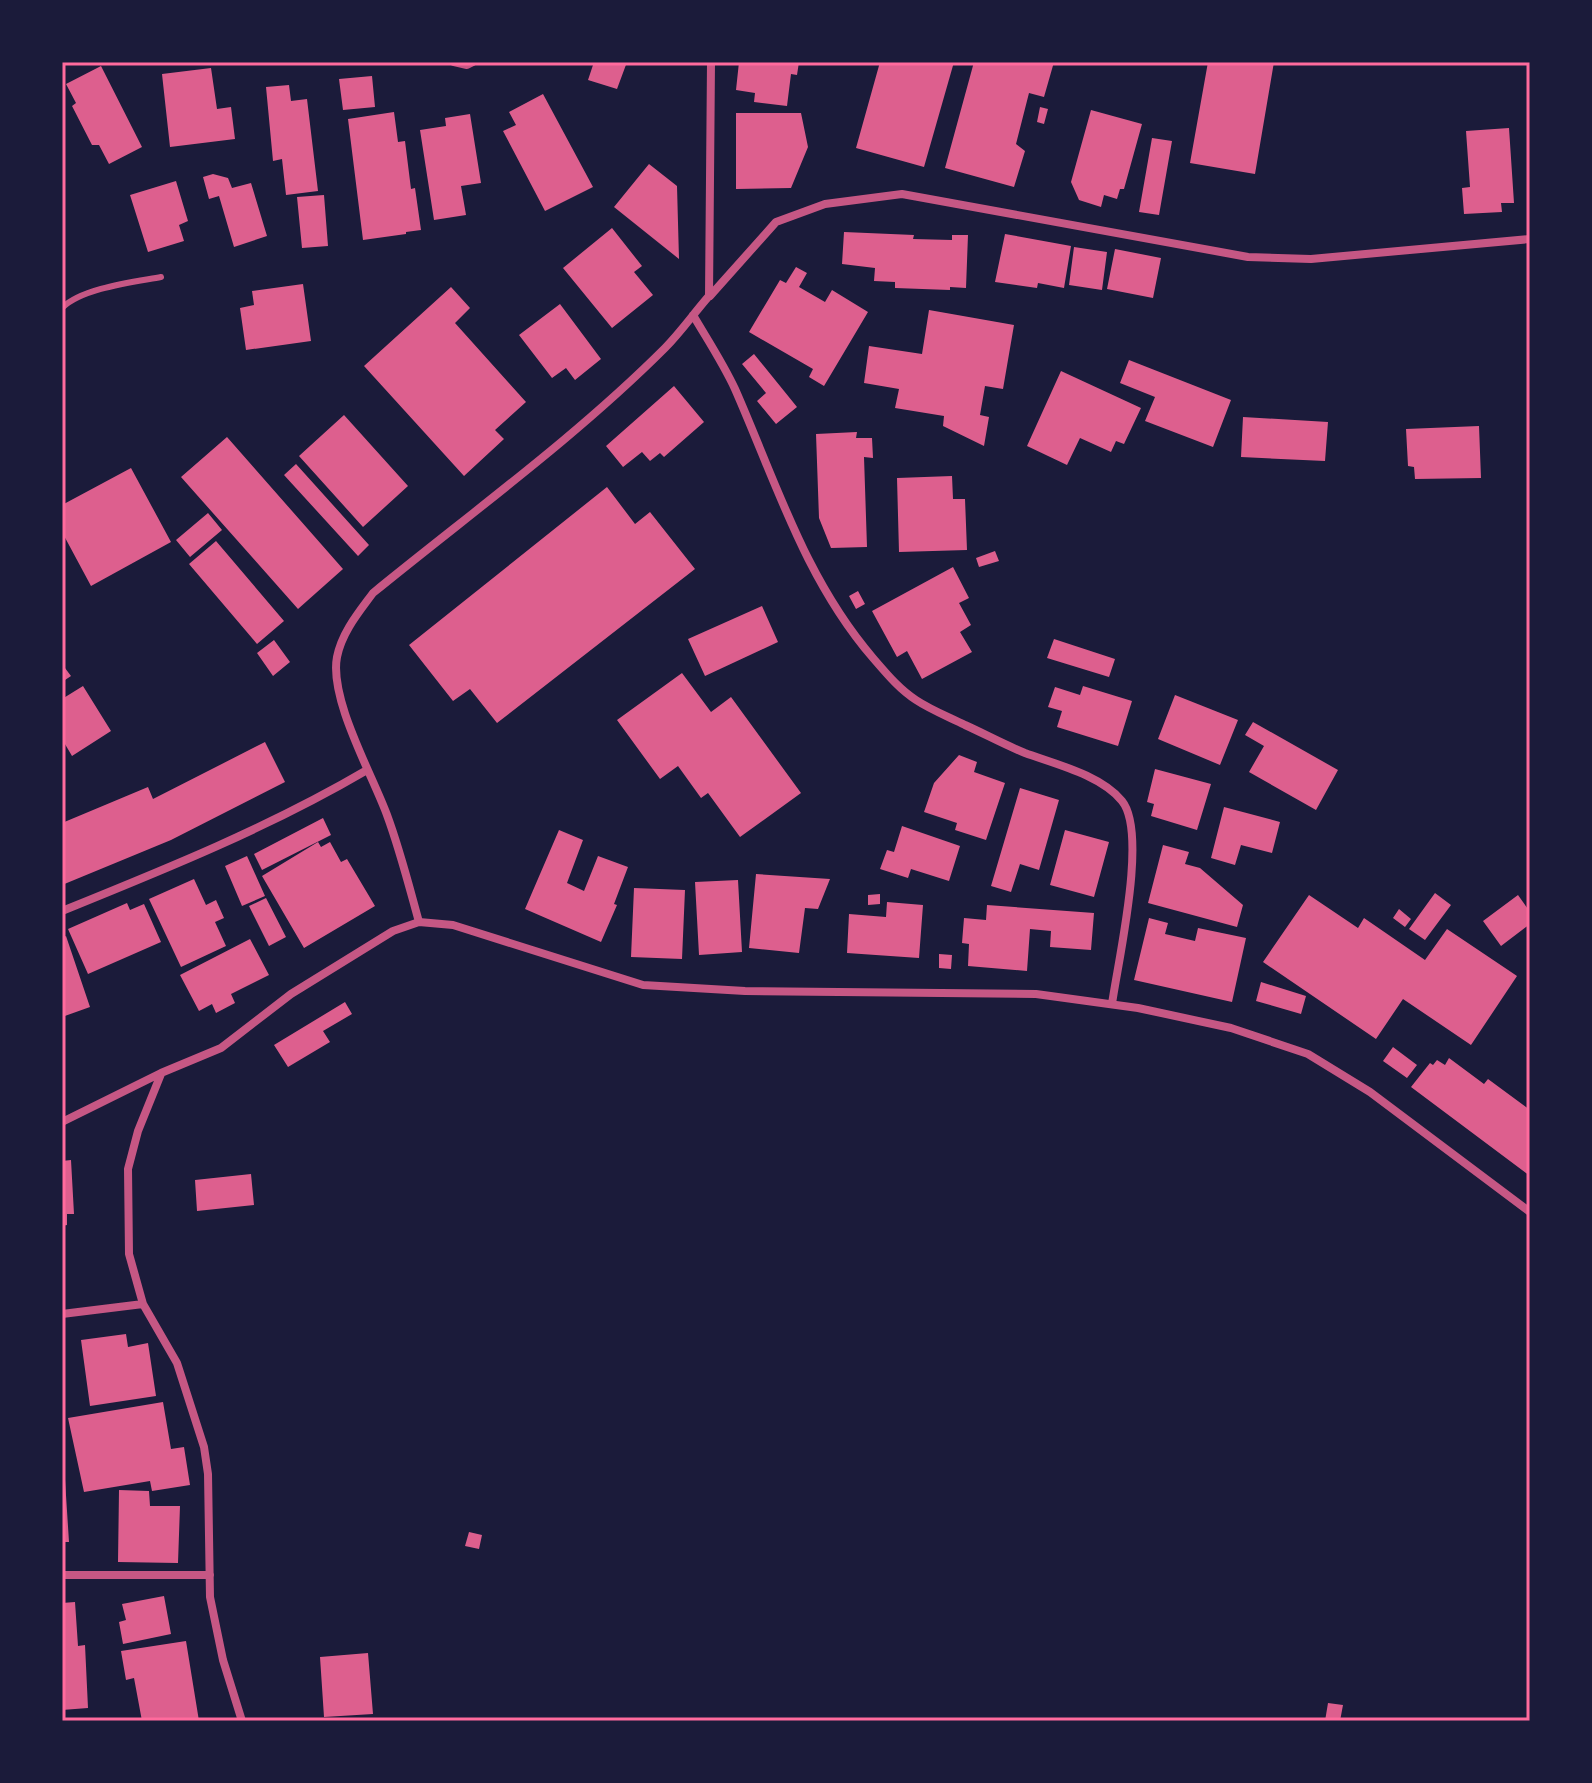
<svg xmlns="http://www.w3.org/2000/svg" width="1592" height="1783" font-family="'PT Serif',serif">
<style>
.building{fill:#dd5f8e}
.lines{fill:none;stroke-linecap:round;stroke-linejoin:round}
.service{stroke:#c65784;stroke-width:6}
.minor{stroke:#c65784;stroke-width:8}
.neatline{fill:none;stroke:#ff6b9d;stroke-width:3}
</style>
<rect width="100%" height="100%" fill="#1b1b3a"/>
<path class="building" d="M 594,62 L 627,62 L 617,89 L 588,80 Z
M 739,62 L 799,62 L 797,75 L 791,74 L 787,106 L 754,102 L 755,93 L 736,90 Z
M 880,62 L 954,62 L 924,167 L 856,148 Z
M 974,62 L 1054,62 L 1044,97 L 1029,93 L 1016,144 L 1025,151 L 1014,187 L 945,168 Z
M 1208,62 L 1274,62 L 1255,174 L 1190,163 Z
M 101,66 L 142,147 L 109,164 L 99,145 L 92,145 L 72,106 L 76,103 L 66,84 Z
M 211,68 L 217,109 L 231,107 L 235,139 L 170,147 L 162,74 Z
M 372,76 L 375,107 L 343,110 L 339,79 Z
M 289,85 L 291,101 L 307,99 L 318,191 L 286,195 L 282,159 L 273,161 L 266,87 Z
M 543,94 L 593,187 L 545,211 L 503,131 L 516,125 L 509,112 Z
M 1040,107 L 1048,109 L 1044,124 L 1037,122 Z
M 1091,110 L 1142,124 L 1124,189 L 1120,189 L 1117,199 L 1104,195 L 1101,207 L 1079,200 L 1071,182 Z
M 394,112 L 398,142 L 405,141 L 411,189 L 415,188 L 421,230 L 406,232 L 406,234 L 363,240 L 348,119 Z
M 736,113 L 801,113 L 808,147 L 791,188 L 736,189 Z
M 470,114 L 481,183 L 461,186 L 466,215 L 434,220 L 420,130 L 446,126 L 445,118 Z
M 1509,128 L 1514,203 L 1501,203 L 1502,212 L 1464,214 L 1462,188 L 1470,187 L 1466,131 Z
M 1152,138 L 1172,141 L 1159,215 L 1139,212 Z
M 649,164 L 677,186 L 679,259 L 614,207 Z
M 213,174 L 228,178 L 232,188 L 251,183 L 267,236 L 234,247 L 219,196 L 209,199 L 203,177 Z
M 176,181 L 188,221 L 179,225 L 184,241 L 148,252 L 130,195 Z
M 324,195 L 328,246 L 302,248 L 297,197 Z
M 612,228 L 642,266 L 634,272 L 653,295 L 612,328 L 563,268 Z
M 844,232 L 914,235 L 913,239 L 952,240 L 952,235 L 968,235 L 966,288 L 950,287 L 950,290 L 895,288 L 895,282 L 874,281 L 875,268 L 842,264 Z
M 1005,234 L 1071,246 L 1064,288 L 1038,283 L 1037,288 L 995,282 Z
M 1074,247 L 1107,252 L 1102,290 L 1069,285 Z
M 1115,249 L 1161,258 L 1153,298 L 1107,289 Z
M 796,267 L 807,273 L 799,287 L 825,302 L 832,290 L 868,312 L 824,386 L 809,377 L 813,369 L 749,332 L 780,280 L 786,283 Z
M 303,284 L 311,341 L 246,350 L 240,308 L 254,305 L 252,291 Z
M 451,287 L 470,308 L 455,323 L 526,402 L 495,430 L 504,439 L 464,476 L 364,366 Z
M 560,304 L 601,359 L 575,380 L 566,368 L 552,378 L 519,335 Z
M 929,310 L 1014,325 L 1003,389 L 985,386 L 980,415 L 989,417 L 984,446 L 943,426 L 944,416 L 895,408 L 899,389 L 864,383 L 869,346 L 922,354 Z
M 754,354 L 797,407 L 776,424 L 757,401 L 766,393 L 742,364 Z
M 1129,360 L 1231,400 L 1213,447 L 1145,421 L 1155,397 L 1120,383 Z
M 1061,371 L 1141,408 L 1124,444 L 1116,441 L 1111,452 L 1080,438 L 1067,465 L 1027,446 Z
M 674,386 L 704,422 L 664,457 L 660,453 L 650,461 L 642,452 L 623,467 L 606,446 Z
M 344,415 L 408,486 L 363,527 L 299,456 Z
M 1243,417 L 1328,422 L 1325,461 L 1241,457 Z
M 1479,426 L 1481,478 L 1415,479 L 1414,467 L 1408,466 L 1406,429 Z
M 857,432 L 856,438 L 872,438 L 873,458 L 864,457 L 867,547 L 831,548 L 819,518 L 816,434 Z
M 227,437 L 343,569 L 298,609 L 181,477 Z
M 296,464 L 369,545 L 358,556 L 284,475 Z
M 131,468 L 171,542 L 91,586 L 62,532 L 62,505 Z
M 952,476 L 953,499 L 965,499 L 967,550 L 899,552 L 897,478 Z
M 607,487 L 635,524 L 650,512 L 695,569 L 497,723 L 470,689 L 453,701 L 409,645 Z
M 208,513 L 222,530 L 190,557 L 176,540 Z
M 216,541 L 284,621 L 257,644 L 189,564 Z
M 995,551 L 999,561 L 979,567 L 976,558 Z
M 953,567 L 969,598 L 959,603 L 971,625 L 960,632 L 972,652 L 922,679 L 907,651 L 897,657 L 872,611 Z
M 858,591 L 865,604 L 856,609 L 849,596 Z
M 762,606 L 778,642 L 705,676 L 688,639 Z
M 1054,639 L 1115,659 L 1109,677 L 1047,658 Z
M 274,640 L 290,662 L 273,676 L 257,653 Z
M 62,664 L 71,676 L 62,682 Z
M 682,673 L 711,712 L 731,697 L 801,793 L 740,837 L 708,793 L 701,798 L 678,766 L 660,779 L 617,720 Z
M 83,686 L 111,731 L 72,756 L 62,739 L 62,699 Z
M 1083,686 L 1132,701 L 1118,746 L 1057,727 L 1062,711 L 1048,707 L 1055,687 L 1080,695 Z
M 1175,695 L 1238,720 L 1220,765 L 1158,739 Z
M 1253,722 L 1338,770 L 1316,810 L 1249,772 L 1264,746 L 1245,735 Z
M 265,742 L 285,782 L 171,840 L 62,885 L 62,823 L 148,787 L 153,799 Z
M 959,755 L 977,762 L 974,772 L 1005,783 L 986,840 L 955,830 L 957,823 L 924,812 L 934,783 Z
M 1155,769 L 1211,784 L 1197,830 L 1151,816 L 1154,804 L 1147,802 Z
M 1020,788 L 1059,800 L 1039,870 L 1020,864 L 1011,892 L 991,886 Z
M 1224,807 L 1280,822 L 1272,853 L 1241,845 L 1235,865 L 1211,858 Z
M 323,818 L 331,835 L 262,870 L 254,854 Z
M 902,826 L 960,846 L 949,881 L 911,869 L 908,878 L 880,869 L 887,850 L 894,852 Z
M 559,830 L 583,840 L 567,883 L 584,891 L 598,856 L 628,867 L 614,904 L 617,905 L 601,942 L 525,909 Z
M 1065,830 L 1109,842 L 1094,897 L 1050,885 Z
M 318,842 L 321,847 L 330,842 L 341,862 L 347,859 L 375,906 L 304,948 L 262,876 Z
M 1163,845 L 1189,852 L 1185,864 L 1200,868 L 1243,905 L 1237,927 L 1148,903 Z
M 247,856 L 265,896 L 242,906 L 225,866 Z
M 756,874 L 830,879 L 818,909 L 805,908 L 799,953 L 749,948 Z
M 194,879 L 206,905 L 216,900 L 224,918 L 215,922 L 226,946 L 181,967 L 149,899 Z
M 738,880 L 742,952 L 699,955 L 695,882 Z
M 634,888 L 685,890 L 682,959 L 631,957 Z
M 1435,893 L 1451,905 L 1425,940 L 1409,929 Z
M 880,894 L 880,904 L 868,905 L 868,895 Z
M 1309,895 L 1358,928 L 1364,918 L 1425,960 L 1447,929 L 1517,976 L 1471,1045 L 1403,999 L 1376,1039 L 1263,962 Z
M 1518,895 L 1530,912 L 1530,924 L 1501,946 L 1483,921 Z
M 266,898 L 286,937 L 269,946 L 249,906 Z
M 887,902 L 923,905 L 919,958 L 847,953 L 849,914 L 886,917 Z
M 127,903 L 130,910 L 144,904 L 161,942 L 88,974 L 68,929 Z
M 987,905 L 1094,913 L 1091,950 L 1050,947 L 1051,931 L 1030,929 L 1027,971 L 968,966 L 969,944 L 962,943 L 964,918 L 986,920 Z
M 1399,909 L 1411,919 L 1405,927 L 1393,918 Z
M 1149,918 L 1168,923 L 1165,934 L 1195,941 L 1198,928 L 1246,938 L 1232,1002 L 1134,980 Z
M 66,936 L 90,1007 L 62,1017 L 62,938 Z
M 250,939 L 269,975 L 231,994 L 235,1003 L 216,1013 L 212,1004 L 199,1011 L 180,975 Z
M 939,954 L 952,955 L 951,969 L 939,968 Z
M 1261,982 L 1306,996 L 1301,1014 L 1256,1001 Z
M 345,1002 L 352,1014 L 323,1031 L 330,1042 L 288,1067 L 274,1045 Z
M 1393,1047 L 1417,1065 L 1407,1078 L 1383,1061 Z
M 1449,1058 L 1484,1084 L 1488,1079 L 1530,1110 L 1530,1176 L 1411,1087 L 1430,1063 L 1433,1065 L 1437,1060 L 1445,1065 Z
M 71,1160 L 74,1214 L 67,1214 L 67,1225 L 62,1226 L 62,1161 Z
M 251,1174 L 254,1205 L 197,1211 L 195,1180 Z
M 126,1334 L 128,1347 L 148,1343 L 156,1396 L 90,1406 L 81,1340 Z
M 163,1402 L 171,1449 L 184,1447 L 190,1485 L 152,1491 L 150,1481 L 84,1492 L 68,1418 Z
M 62,1464 L 64,1464 L 69,1542 L 62,1542 Z
M 119,1490 L 149,1491 L 150,1506 L 180,1506 L 178,1563 L 118,1562 Z
M 469,1532 L 482,1535 L 479,1549 L 465,1546 Z
M 164,1596 L 171,1634 L 123,1644 L 119,1622 L 126,1620 L 122,1604 Z
M 75,1602 L 78,1646 L 85,1645 L 88,1708 L 62,1710 L 62,1603 Z
M 186,1641 L 199,1721 L 142,1721 L 134,1678 L 126,1680 L 121,1651 Z
M 368,1653 L 373,1714 L 324,1717 L 320,1657 Z
M 1328,1703 L 1343,1705 L 1340,1721 L 1325,1721 Z"/>
<g class="lines">
<path class="service" d="M 62,308 C 82,288 134,282 161,277"/>
<path class="minor" d="M 454,62 L 467,65 L 473,62
M 710,296 L 776,222 L 825,204 L 902,194 L 1248,257 L 1311,259 L 1530,239
M 693,315 C 707,339 723,363 735,389 C 776,482 805,579 873,658 C 886,673 899,689 916,700 C 931,710 949,717 965,725 C 985,734 1005,745 1025,753 C 1055,764 1101,775 1122,801 C 1148,833 1118,961 1112,1004
M 62,911 C 166,869 270,827 367,770
M 419,922 C 409,886 400,850 387,815 C 372,774 329,699 337,657 C 342,632 359,612 373,593 C 471,513 576,437 665,348 C 681,332 694,313 709,296 L 711,62
M 161,1074 L 138,1131 L 128,1169 L 129,1254 L 143,1304 L 177,1363 L 204,1447 L 208,1474 L 210,1597 L 223,1660 L 242,1721
M 62,1122 L 161,1073 L 221,1048 L 291,994 L 393,931 L 419,922 L 453,925 L 643,985 L 745,991 L 1036,994 L 1138,1008 L 1231,1028 L 1308,1054 L 1370,1092 L 1530,1212
M 62,1314 L 143,1304
M 62,1575 L 210,1575"/>
</g>
<rect width="1592" height="1783" fill="none" stroke="#1b1b3a" stroke-width="128"/>
<rect x="64" y="64" width="1464" height="1655" class="neatline"/>
</svg>
